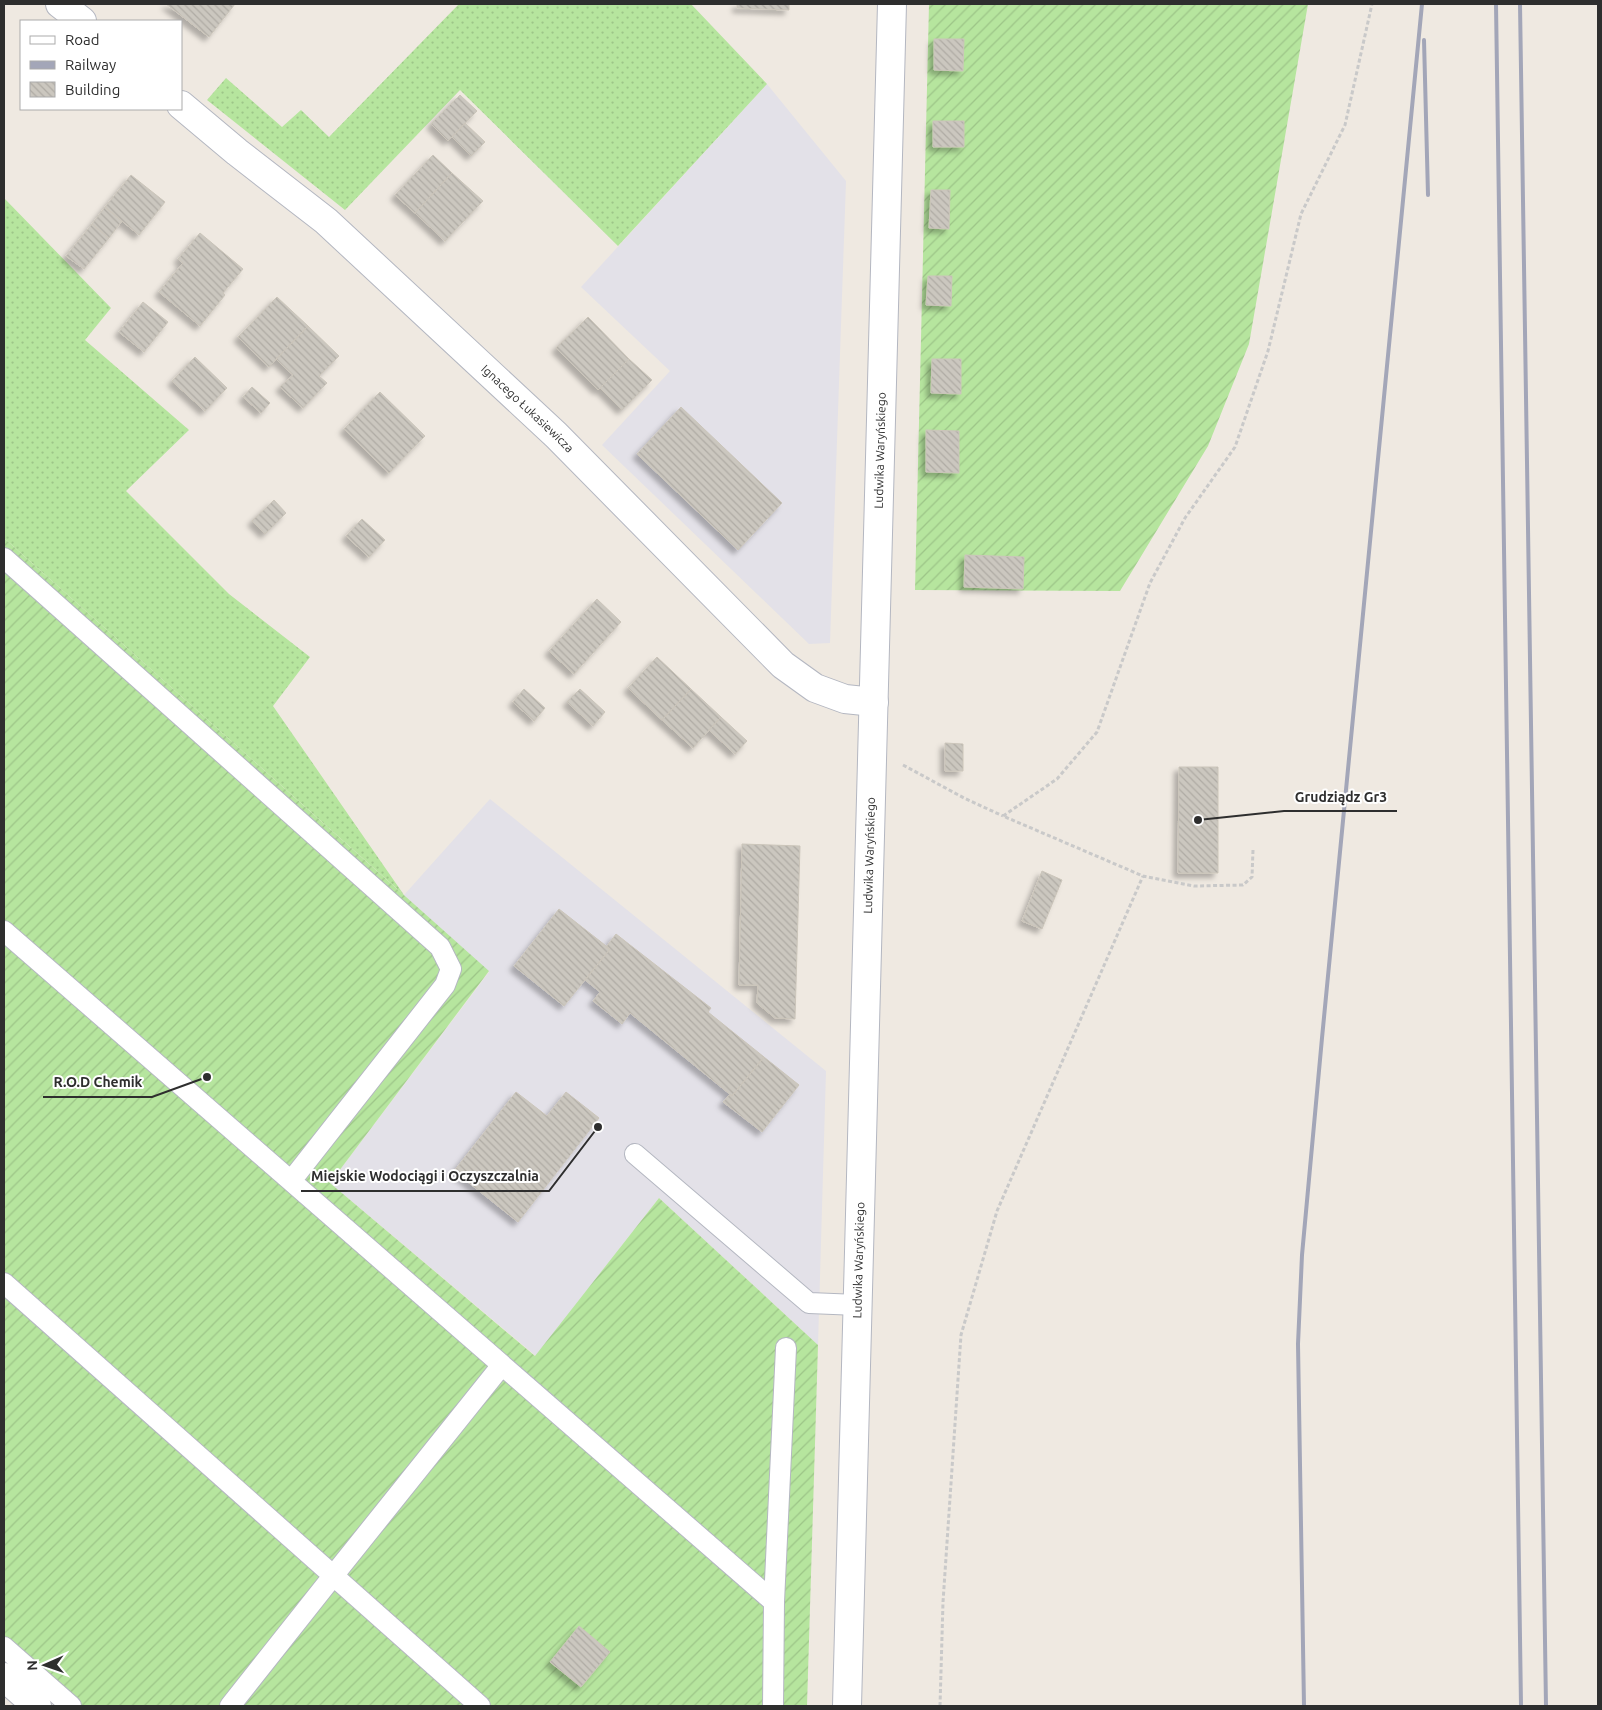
<svg xmlns="http://www.w3.org/2000/svg" width="1602" height="1710" font-family="Ubuntu,sans-serif">
<style>
.industrial{fill:#e3e1e8}
.grass{fill:url(#grass-dots)}
.garden{fill:url(#garden-furrows)}
.building{fill:url(#building-back-hatch);stroke:#cbc5ba;filter:url(#shadow)}
.lines{fill:none;stroke-linecap:round;stroke-linejoin:round}
.service-casing{stroke:#b4b7c1;stroke-width:22}
.minor-casing{stroke:#b4b7c1;stroke-width:30}
.tertiary-casing{stroke:#b4b7c1;stroke-width:30}
.path{stroke:#c9c9c9;stroke-width:3;stroke-dasharray:4 2.5;stroke-linecap:butt}
.service{stroke:#fff;stroke-width:20}
.minor{stroke:#fff;stroke-width:28}
.tertiary{stroke:#fff;stroke-width:28}
.rail{stroke:#a3a6b8;stroke-width:4}
.labels{text-anchor:middle;stroke-width:4;stroke-linejoin:round;paint-order:stroke}
.street-label{font-size:12px;fill:#2e2e2e;stroke:#fff}
.leader{fill:none;stroke:#2e2e2e;stroke-width:2}
.callout-dot{fill:#2e2e2e;stroke:#fff;stroke-width:2}
.callout-label{font-size:14px;text-anchor:middle;font-weight:bold;fill:#2e2e2e;stroke:#fff;stroke-width:4;stroke-linejoin:round;paint-order:stroke}
</style>
<defs>
<pattern id="grass-dots" width="8" height="8" patternUnits="userSpaceOnUse" patternTransform="scale(1.25)"><rect width="8" height="8" fill="#b6e59e"/><path d="M2 2h.1M6 6h.1" fill="none" stroke="#9dc588" stroke-width="1.8" stroke-linecap="round"/></pattern>
<pattern id="garden-furrows" width="10" height="10" patternUnits="userSpaceOnUse" patternTransform="scale(1.25)"><rect width="10" height="10" fill="#b6e59e"/><path d="M-1 1l2-2M0 10L10 0M9 11l2-2" fill="none" stroke="#9dc588"/></pattern>
<pattern id="building-back-hatch" width="6" height="6" patternUnits="userSpaceOnUse" patternTransform="scale(1.25)"><rect width="6" height="6" fill="#cbc7bf"/><path d="M-1 5l2 2M0 0l6 6M5-1l2 2" fill="none" stroke="#afaba4"/></pattern>
<filter id="shadow"><feDropShadow dx="-4.5" dy="4.5" stdDeviation="2.5" flood-color="#0004"/></filter>
</defs>
<rect width="100%" height="100%" fill="#efe9e1"/>
<path class="industrial" d="M 767,84 L 846,181 L 830,643 L 809,644 L 602,445 L 670,371 L 581,287 Z
M 490,799 L 826,1071 L 818,1345 L 659,1198 L 536,1356 L 330,1183 L 489,972 L 404,895 Z"/>
<path class="grass" d="M 459,4 L 691,4 L 767,84 L 618,246 L 460,90 L 345,210 L 207,100 L 226,78 L 282,127 L 301,110 L 329,137 Z
M 4,198 L 111,308 L 85,340 L 189,430 L 126,491 L 229,594 L 310,657 L 273,706 L 404,895 L 4,538 Z"/>
<path class="garden" d="M 929,4 L 1308,4 L 1249,344 L 1208,446 L 1120,591 L 915,590 Z
M 4,538 L 489,971 L 330,1183 L 535,1356 L 659,1198 L 818,1345 L 807,1706 L 60,1706 L 4,1657 Z"/>
<path class="building" d="M 166,4 L 235,4 L 209,37 Z
M 737,4 L 789,4 L 789,10 L 737,8 Z
M 934,39 L 964,39 L 963,71 L 934,70 Z
M 460,95 L 477,111 L 448,141 L 431,124 Z
M 933,121 L 964,121 L 964,147 L 933,147 Z
M 465,123 L 485,142 L 471,156 L 452,137 Z
M 433,155 L 452,173 L 415,213 L 395,195 Z
M 452,173 L 483,201 L 445,241 L 415,213 Z
M 131,175 L 165,202 L 139,235 L 105,207 Z
M 931,190 L 950,190 L 949,229 L 929,228 Z
M 105,207 L 122,221 L 109,238 L 92,224 Z
M 92,224 L 109,238 L 84,269 L 66,256 Z
M 200,233 L 243,269 L 223,293 L 225,295 L 200,326 L 159,292 L 183,263 L 178,259 Z
M 928,276 L 952,276 L 951,306 L 926,305 Z
M 277,297 L 308,326 L 269,367 L 238,337 Z
M 143,302 L 168,322 L 144,352 L 119,332 Z
M 588,317 L 629,359 L 598,390 L 556,348 Z
M 308,326 L 339,356 L 319,376 L 327,383 L 303,408 L 280,387 L 293,375 L 276,359 Z
M 195,357 L 227,388 L 205,411 L 172,381 Z
M 629,359 L 652,380 L 622,410 L 600,388 Z
M 932,359 L 961,359 L 961,394 L 931,393 Z
M 252,387 L 270,403 L 261,413 L 243,397 Z
M 380,392 L 425,436 L 389,473 L 344,429 Z
M 681,407 L 782,503 L 738,550 L 637,454 Z
M 926,430 L 959,431 L 959,473 L 926,472 Z
M 274,500 L 286,513 L 265,534 L 252,521 Z
M 362,519 L 385,540 L 369,557 L 346,536 Z
M 965,555 L 1024,557 L 1023,589 L 964,587 Z
M 597,599 L 621,622 L 574,674 L 549,651 Z
M 657,657 L 691,689 L 662,720 L 628,688 Z
M 524,689 L 545,708 L 534,721 L 513,702 Z
M 580,689 L 605,712 L 593,726 L 567,702 Z
M 691,689 L 721,717 L 693,748 L 662,720 Z
M 721,717 L 747,741 L 735,754 L 709,730 Z
M 945,743 L 963,744 L 963,771 L 945,771 Z
M 1179,767 L 1218,767 L 1218,873 L 1178,873 Z
M 742,844 L 800,846 L 795,1019 L 775,1018 L 757,1003 L 758,985 L 739,985 Z
M 1042,871 L 1062,880 L 1042,929 L 1022,921 Z
M 559,909 L 610,949 L 564,1006 L 514,966 Z
M 616,934 L 711,1008 L 708,1012 L 764,1057 L 732,1096 L 630,1013 L 622,1024 L 593,1001 L 600,992 L 585,980 L 610,949 L 606,947 Z
M 764,1057 L 799,1085 L 762,1132 L 723,1102 L 730,1094 L 732,1096 Z
M 516,1092 L 547,1116 L 566,1092 L 599,1118 L 518,1222 L 454,1171 Z
M 579,1626 L 610,1652 L 581,1687 L 550,1662 Z"/>
<g class="lines">
<g class="service-casing">
<path id="service" d="M 4,558 L 440,947 L 451,969 L 445,985 L 291,1181 L 774,1602 L 786,1348
M 4,931 L 291,1181
M 635,1154 L 809,1303 L 858,1305
M 4,1283 L 480,1706
M 4,1647 L 71,1706
M 230,1706 L 333,1576 L 502,1365
M 773,1706 L 774,1602"/>
</g>
<g class="minor-casing">
<g id="minor">
<path d="M 60,4 L 82,21"/>
<path id="s1" d="M 181,105 L 237,152 L 326,221 L 556,435 L 783,665 L 815,688 L 845,699 L 874,702"/>
<path d="M 4,1677 L 37,1706"/>
</g>
</g>
<g class="tertiary-casing">
<g id="tertiary">
<path id="s2" d="M 847,1706 L 892,4"/>
</g>
</g>
<path class="path" d="M 903,765 L 964,798 L 1003,816
M 1253,850 L 1252,877 L 1243,885 L 1194,886 L 1143,876 L 1003,816 L 1057,779 L 1097,732 L 1150,583 L 1185,518 L 1235,447 L 1268,351 L 1301,214 L 1345,125 L 1372,4
M 940,1706 L 943,1602 L 961,1335 L 997,1211 L 1143,876"/>
<use href="#service" class="service"/>
<use href="#minor" class="minor"/>
<use href="#tertiary" class="tertiary"/>
<path class="rail" d="M 1496,4 L 1521,1706
M 1520,4 L 1546,1706
M 1424,40 L 1428,195
M 1304,1706 L 1298,1344 L 1302,1255 L 1322,1038 L 1422,4"/>
</g>
<g class="labels">
<g class="street-label">
<text dy="4" stroke="none"><textPath href="#s1" startOffset="461">Ignacego Łukasiewicza</textPath></text>
<text dy="4" stroke="none"><textPath href="#s2" startOffset="1256">Ludwika Waryńskiego</textPath></text>
<text dy="4" stroke="none"><textPath href="#s2" startOffset="851">Ludwika Waryńskiego</textPath></text>
<text dy="4" stroke="none"><textPath href="#s2" startOffset="446">Ludwika Waryńskiego</textPath></text>
</g>
</g>
<path class="leader" d="M1198 820L1284 811H1397M207 1077L152 1097H43M598 1127L549 1191H301"/>
<g class="callout-dot">
<circle cx="1198" cy="820" r="5"/>
<circle cx="207" cy="1077" r="5"/>
<circle cx="598" cy="1127" r="5"/>
</g>
<g class="callout-label">
<text x="1341" y="802">Grudziądz Gr3</text>
<text x="98" y="1087">R.O.D Chemik</text>
<text x="425" y="1181">Miejskie Wodociągi i Oczyszczalnia</text>
</g>
<rect width="1602" height="1710" fill="none" stroke="#2e2e2e" stroke-width="10"/>
<rect x="20" y="20" width="162" height="90" fill="#ffffff" stroke="#ababab"/>
<rect x="30" y="36" width="25" height="8" fill="#ffffff" stroke="#ababab"/>
<text x="65" y="45" font-size="15" fill="#2e2e2e">Road</text>
<rect x="30" y="61" width="25" height="8" fill="#a3a6b8" stroke="#ababab"/>
<text x="65" y="70" font-size="15" fill="#2e2e2e">Railway</text>
<rect x="30" y="82" width="25" height="15" fill="url(#building-back-hatch)" stroke="#ababab"/>
<text x="65" y="95" font-size="15" fill="#2e2e2e">Building</text>
<g transform="translate(45 1665) rotate(268)" stroke="#ffffff" stroke-width="4" paint-order="stroke">
<path d="M0-4L9 19L0 12L-9 19Z" fill="#2e2e2e"/>
<text y="-8" font-size="14" font-weight="bold" text-anchor="middle" fill="#2e2e2e">N</text>
</g>
</svg>
